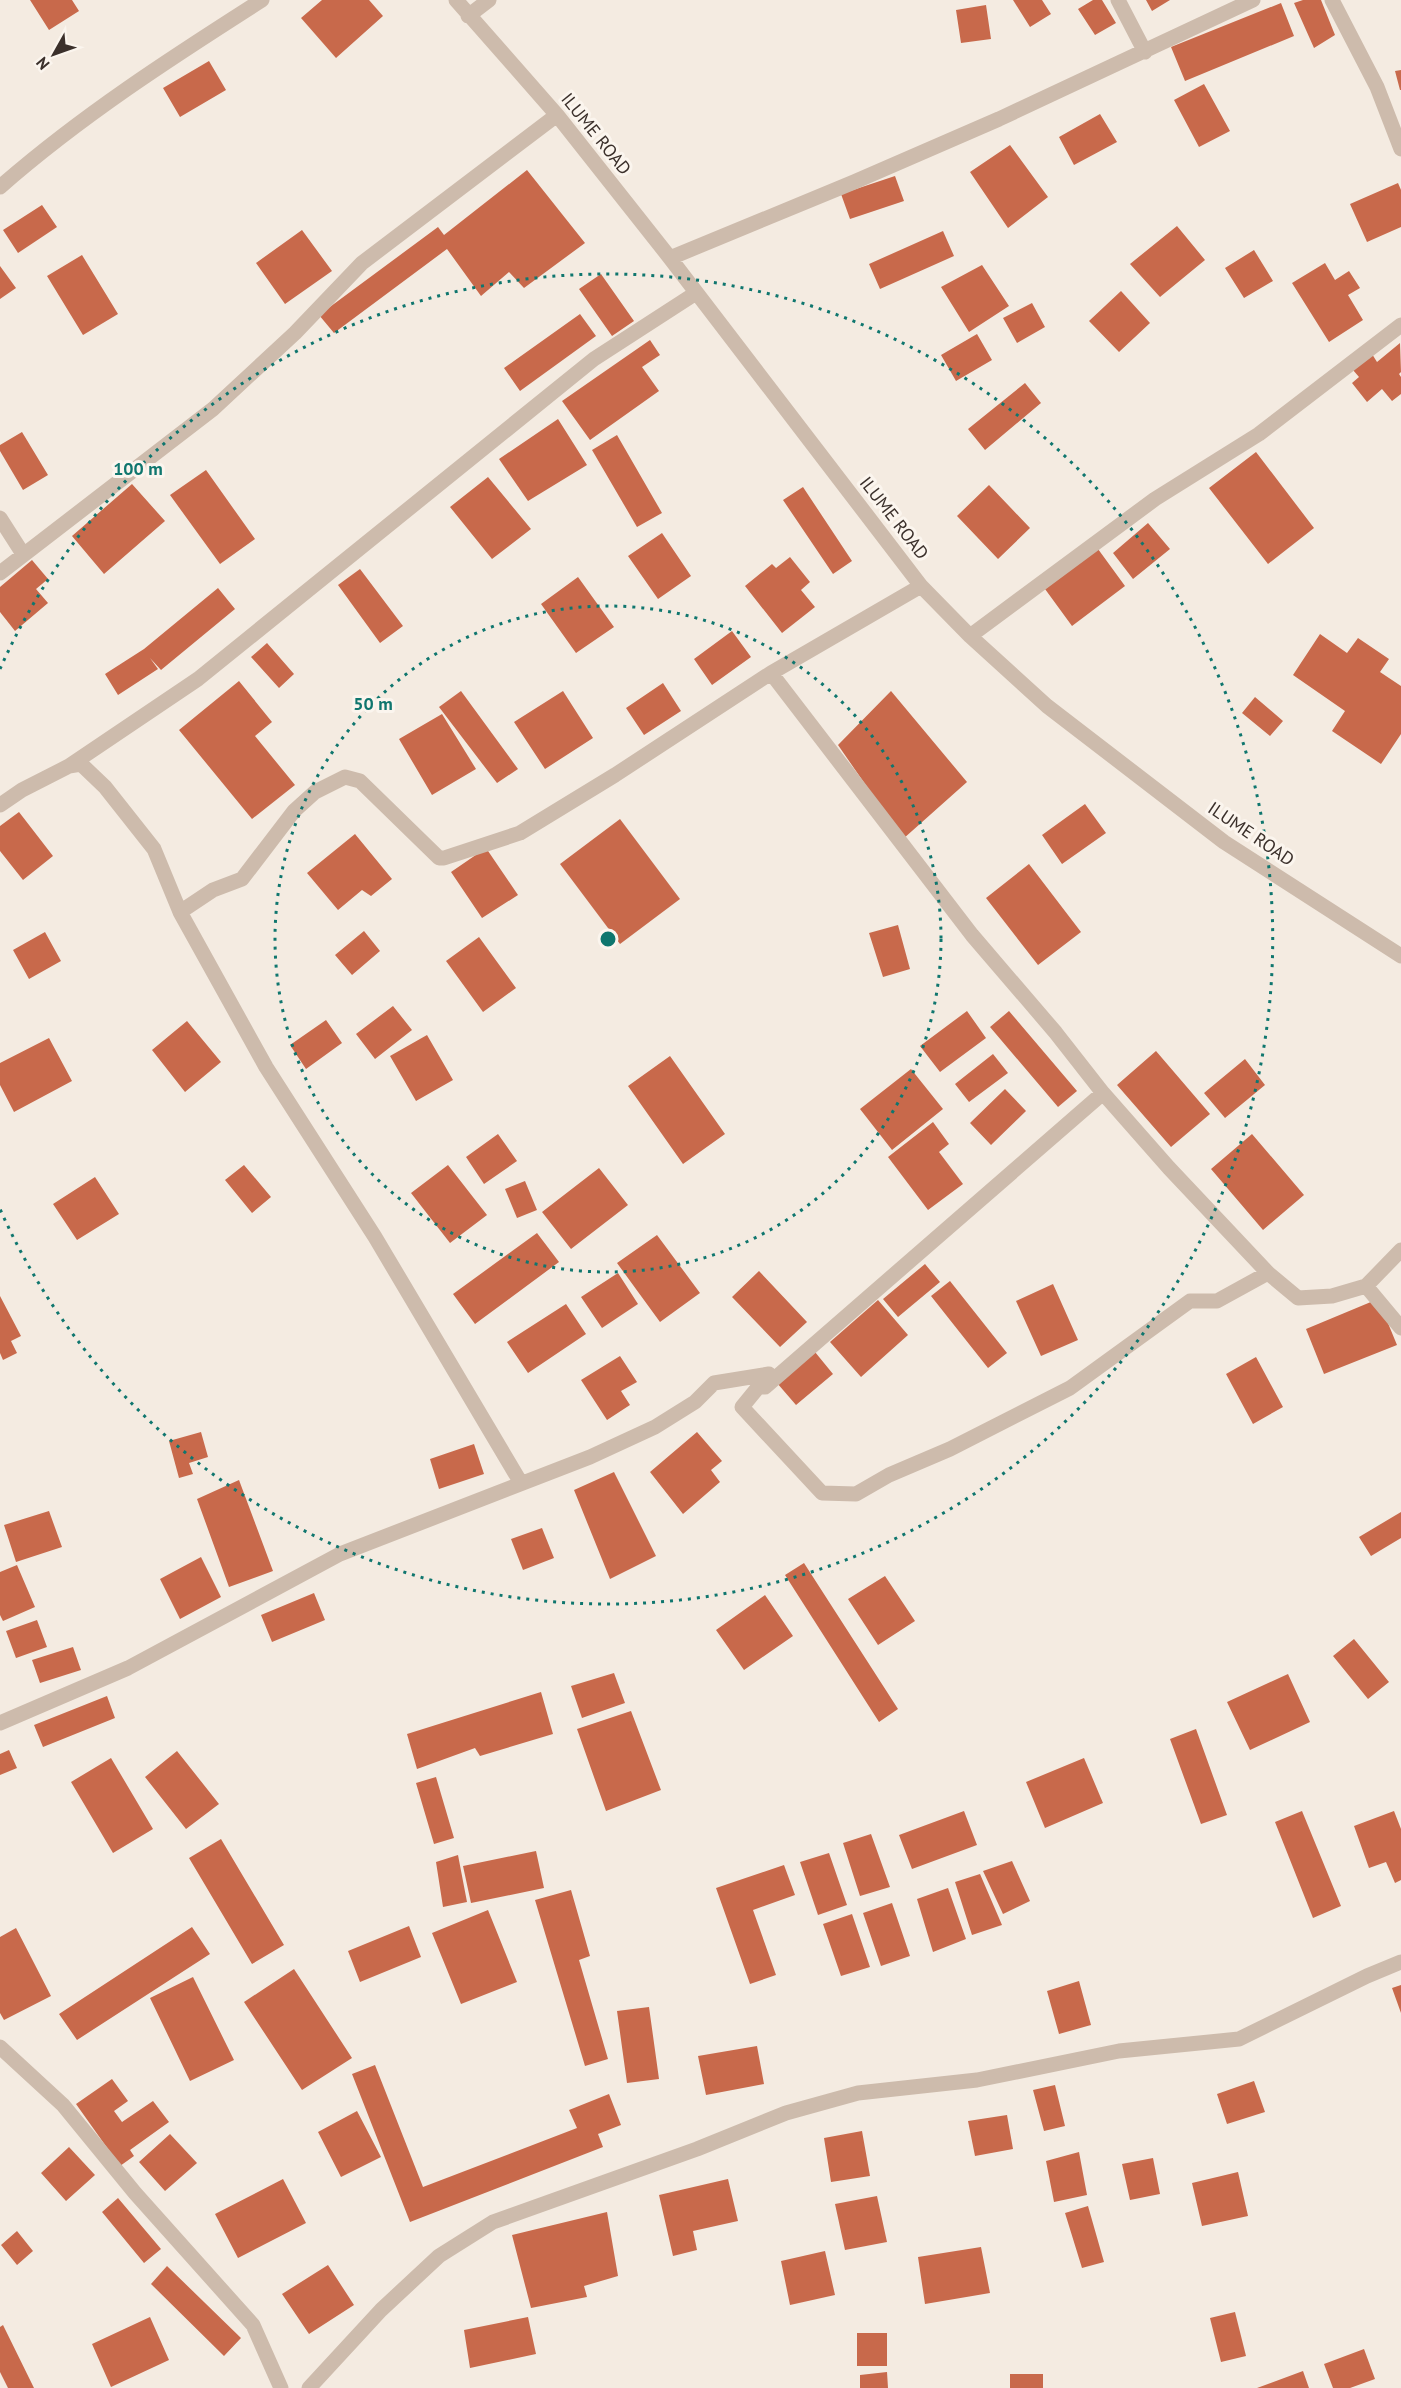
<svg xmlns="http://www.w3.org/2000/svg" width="1401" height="2388" font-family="'PT Sans',sans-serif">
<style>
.building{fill:#c8694b}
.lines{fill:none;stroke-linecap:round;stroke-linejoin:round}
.minor{stroke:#cdbbac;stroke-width:15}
.ring{fill:none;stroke:#0f766e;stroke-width:3;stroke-dasharray:3 6}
.labels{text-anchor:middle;stroke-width:6;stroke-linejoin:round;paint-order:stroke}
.street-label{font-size:18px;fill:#3b302b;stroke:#fbf5ee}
.centre{fill:#0f766e;stroke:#fbf5ee;stroke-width:3}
.ring-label{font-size:18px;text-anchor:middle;font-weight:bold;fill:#0f766e;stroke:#fbf5ee;stroke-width:6;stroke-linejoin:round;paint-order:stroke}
</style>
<rect width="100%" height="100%" fill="#f4ebe1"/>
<path class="building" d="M 30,0 L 72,0 L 79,11 L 49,30 Z
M 322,0 L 369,0 L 383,16 L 336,58 L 301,18 Z
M 1013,0 L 1042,0 L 1051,14 L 1030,27 Z
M 1093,0 L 1102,0 L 1116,23 L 1095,35 L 1078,9 Z
M 1146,0 L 1170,0 L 1152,11 Z
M 1303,0 L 1321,0 L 1335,35 L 1314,48 L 1294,3 Z
M 1281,3 L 1294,36 L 1185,81 L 1171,47 Z
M 986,5 L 991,39 L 961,43 L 956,10 Z
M 209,61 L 226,90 L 180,117 L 163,88 Z
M 1401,70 L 1401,90 L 1400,90 L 1395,71 Z
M 1204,84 L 1230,131 L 1199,147 L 1174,100 Z
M 1100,114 L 1117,142 L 1074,165 L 1059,137 Z
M 1010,145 L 1048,197 L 1008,228 L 970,172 Z
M 527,170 L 585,243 L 524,288 L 509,272 L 481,296 L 447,249 L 334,333 L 319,315 L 438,227 L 444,235 Z
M 895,176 L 904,201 L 850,219 L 841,194 Z
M 1398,183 L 1401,190 L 1401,227 L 1367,242 L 1350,204 Z
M 42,205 L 57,227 L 18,253 L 3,230 Z
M 1177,226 L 1205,260 L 1160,297 L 1130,264 Z
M 302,230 L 332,271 L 285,304 L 256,263 Z
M 943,231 L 954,256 L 880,289 L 869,264 Z
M 1254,250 L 1273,281 L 1244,298 L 1225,268 Z
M 82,255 L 118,314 L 83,335 L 47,276 Z
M 1325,263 L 1335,280 L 1349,271 L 1360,288 L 1348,295 L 1363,320 L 1329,342 L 1292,283 Z
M 982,265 L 1009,306 L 969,332 L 941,287 Z
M 0,266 L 16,288 L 0,299 Z
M 601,274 L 634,321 L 612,336 L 579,289 Z
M 1121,291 L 1150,323 L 1119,352 L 1089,321 Z
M 1032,303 L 1045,327 L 1017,343 L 1003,318 Z
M 580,314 L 596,336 L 520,391 L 504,368 Z
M 977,334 L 992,360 L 956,381 L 941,355 Z
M 650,340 L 660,355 L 642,367 L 659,391 L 590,440 L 562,401 Z
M 1400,343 L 1401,372 L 1399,374 L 1401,377 L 1401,394 L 1392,401 L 1382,389 L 1367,402 L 1352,383 L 1359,377 L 1353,370 L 1372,354 L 1377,362 Z
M 1025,383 L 1041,403 L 985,450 L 968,429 Z
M 558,419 L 587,465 L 528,501 L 499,459 Z
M 22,432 L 48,475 L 23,490 L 0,451 L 0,445 Z
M 617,435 L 662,513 L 637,527 L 592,450 Z
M 1256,452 L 1314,528 L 1268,564 L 1209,488 Z
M 206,470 L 255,539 L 220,564 L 170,495 Z
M 488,477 L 531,529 L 492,559 L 450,507 Z
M 132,484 L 165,521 L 104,574 L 72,536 Z
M 989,485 L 1030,528 L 998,559 L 957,516 Z
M 803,487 L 852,561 L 833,574 L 783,500 Z
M 1148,523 L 1170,549 L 1133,579 L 1113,553 Z
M 662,533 L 691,576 L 658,599 L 628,556 Z
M 1098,549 L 1125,586 L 1072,626 L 1045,589 Z
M 790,557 L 810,582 L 801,590 L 815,607 L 782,633 L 745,586 L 772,564 L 776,568 Z
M 32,560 L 48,579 L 36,589 L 48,603 L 15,631 L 0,612 L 0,587 Z
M 360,569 L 403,626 L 380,643 L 338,585 Z
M 578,577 L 614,627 L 576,653 L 541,604 Z
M 218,588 L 235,609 L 161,670 L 150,658 L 158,669 L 118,695 L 105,674 L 144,649 Z
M 732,631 L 751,657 L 712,685 L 694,659 Z
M 1320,634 L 1347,653 L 1358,638 L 1389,659 L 1380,672 L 1401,686 L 1401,734 L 1381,764 L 1332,731 L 1345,711 L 1293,675 Z
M 267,643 L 294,674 L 279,688 L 251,657 Z
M 239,681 L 272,722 L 255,736 L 295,785 L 252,819 L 179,730 Z
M 663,683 L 681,711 L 644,735 L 626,708 Z
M 461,691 L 518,769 L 497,783 L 439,707 Z
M 563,691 L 593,738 L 545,769 L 514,722 Z
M 891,691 L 967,782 L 903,839 L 838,745 Z
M 1255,697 L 1283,721 L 1270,736 L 1242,713 Z
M 442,714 L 476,769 L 432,795 L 399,739 Z
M 1085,804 L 1106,833 L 1062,864 L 1042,835 Z
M 19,812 L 53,856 L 23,880 L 0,851 L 0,826 Z
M 620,819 L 680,899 L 620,944 L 560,864 Z
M 355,834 L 392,879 L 371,896 L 362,890 L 338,910 L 307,873 Z
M 486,848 L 518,895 L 482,918 L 451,872 Z
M 1029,864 L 1081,932 L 1038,965 L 986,898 Z
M 898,925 L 910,969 L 883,977 L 869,933 Z
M 364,931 L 380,951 L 352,975 L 335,955 Z
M 45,932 L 61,961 L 29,979 L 13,950 Z
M 479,937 L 516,988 L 483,1012 L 446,961 Z
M 393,1006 L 412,1030 L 375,1059 L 356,1034 Z
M 967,1011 L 986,1038 L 940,1072 L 920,1046 Z
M 1009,1011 L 1077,1091 L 1058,1107 L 990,1027 Z
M 326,1020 L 342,1043 L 306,1069 L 290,1045 Z
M 187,1021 L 221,1062 L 185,1092 L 152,1050 Z
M 427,1035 L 453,1080 L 416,1101 L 390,1056 Z
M 49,1038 L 72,1081 L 14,1112 L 0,1085 L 0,1063 Z
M 1156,1051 L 1210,1114 L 1171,1147 L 1117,1085 Z
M 993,1054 L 1008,1073 L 969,1102 L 955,1084 Z
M 670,1056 L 725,1134 L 683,1164 L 628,1086 Z
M 1245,1059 L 1265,1085 L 1225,1118 L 1204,1093 Z
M 911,1069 L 943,1109 L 892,1150 L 860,1109 Z
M 1005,1089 L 1026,1111 L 991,1145 L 970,1123 Z
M 933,1122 L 949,1144 L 939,1152 L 963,1184 L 928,1210 L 888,1157 Z
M 498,1134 L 517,1161 L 484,1184 L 466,1157 Z
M 1252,1134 L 1304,1195 L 1263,1230 L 1211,1169 Z
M 244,1165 L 271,1197 L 252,1213 L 225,1180 Z
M 448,1165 L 487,1215 L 450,1243 L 411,1193 Z
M 599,1168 L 628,1205 L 571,1249 L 542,1212 Z
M 95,1177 L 119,1214 L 77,1240 L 53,1204 Z
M 525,1181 L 537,1210 L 517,1218 L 505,1189 Z
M 537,1233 L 559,1262 L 475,1324 L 453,1294 Z
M 657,1235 L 700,1293 L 660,1322 L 617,1263 Z
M 925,1264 L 940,1282 L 898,1317 L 883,1299 Z
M 759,1271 L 807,1322 L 780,1347 L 732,1297 Z
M 618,1273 L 638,1304 L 602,1328 L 581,1297 Z
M 950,1281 L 1007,1353 L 988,1368 L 931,1296 Z
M 1053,1284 L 1078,1340 L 1041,1356 L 1016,1301 Z
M 0,1296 L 21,1336 L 11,1341 L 17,1353 L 3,1360 L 0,1353 Z
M 1378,1299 L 1397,1345 L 1324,1374 L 1306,1329 Z
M 878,1300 L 908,1335 L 861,1377 L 830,1342 Z
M 566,1304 L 586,1334 L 528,1373 L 507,1342 Z
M 815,1352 L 833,1374 L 796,1405 L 777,1383 Z
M 620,1356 L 637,1382 L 621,1391 L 630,1405 L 607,1420 L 581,1380 Z
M 1256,1357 L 1283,1407 L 1253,1424 L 1226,1374 Z
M 201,1432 L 208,1457 L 189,1463 L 193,1474 L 179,1478 L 169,1441 Z
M 697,1432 L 722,1461 L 711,1470 L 720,1482 L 683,1514 L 650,1472 Z
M 474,1444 L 484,1474 L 439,1489 L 430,1459 Z
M 614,1472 L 656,1556 L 610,1579 L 574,1490 Z
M 239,1480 L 273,1571 L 229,1587 L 197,1499 Z
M 49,1511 L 62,1547 L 16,1562 L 4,1525 Z
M 1401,1512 L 1401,1538 L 1371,1556 L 1359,1537 Z
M 542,1528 L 554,1558 L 523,1570 L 511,1539 Z
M 201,1557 L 221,1597 L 180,1619 L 160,1579 Z
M 804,1563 L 898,1709 L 879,1722 L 785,1575 Z
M 17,1565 L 35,1607 L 3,1621 L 0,1615 L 0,1572 Z
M 885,1576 L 915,1621 L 878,1645 L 848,1599 Z
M 314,1593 L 325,1620 L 272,1642 L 261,1615 Z
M 765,1595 L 793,1636 L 744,1670 L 716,1630 Z
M 37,1620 L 47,1647 L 16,1658 L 6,1631 Z
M 1354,1639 L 1389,1682 L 1368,1699 L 1333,1656 Z
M 73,1647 L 81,1670 L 40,1683 L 32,1660 Z
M 614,1673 L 625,1703 L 582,1718 L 571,1686 Z
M 1288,1674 L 1310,1722 L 1250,1750 L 1227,1702 Z
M 541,1692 L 553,1734 L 480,1756 L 475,1748 L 417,1769 L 407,1734 Z
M 107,1696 L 115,1718 L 43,1747 L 34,1725 Z
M 631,1711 L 661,1790 L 606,1811 L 577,1729 Z
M 1196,1729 L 1227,1815 L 1201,1824 L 1170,1739 Z
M 9,1750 L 17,1768 L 0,1775 L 0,1754 Z
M 177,1751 L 219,1804 L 186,1829 L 145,1777 Z
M 111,1758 L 153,1829 L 113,1853 L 71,1782 Z
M 1084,1758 L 1103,1803 L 1045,1828 L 1026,1782 Z
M 436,1777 L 454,1838 L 434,1844 L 416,1783 Z
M 964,1811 L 977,1845 L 912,1869 L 899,1835 Z
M 1302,1811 L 1341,1906 L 1313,1918 L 1275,1822 Z
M 1394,1811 L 1401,1829 L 1401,1880 L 1395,1883 L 1386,1862 L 1369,1868 L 1354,1826 Z
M 871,1834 L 890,1887 L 860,1896 L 843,1843 Z
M 221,1839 L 284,1945 L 252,1964 L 189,1858 Z
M 536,1851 L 544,1888 L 471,1903 L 463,1866 Z
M 829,1853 L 847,1905 L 818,1915 L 800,1862 Z
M 458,1855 L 467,1902 L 443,1907 L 436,1862 Z
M 1012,1861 L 1030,1901 L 1003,1914 L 983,1871 Z
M 784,1865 L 795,1895 L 753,1910 L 776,1975 L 750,1984 L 716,1888 Z
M 980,1874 L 1002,1925 L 972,1935 L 955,1882 Z
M 948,1888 L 966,1939 L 933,1952 L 917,1899 Z
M 571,1890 L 590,1956 L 579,1960 L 608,2059 L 585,2066 L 535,1900 Z
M 892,1903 L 910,1956 L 881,1966 L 863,1913 Z
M 488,1910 L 517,1982 L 461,2004 L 432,1933 Z
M 852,1914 L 870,1967 L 841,1976 L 823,1924 Z
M 409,1926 L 421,1957 L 360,1982 L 348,1951 Z
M 192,1927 L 210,1954 L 77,2040 L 59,2014 Z
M 16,1928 L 51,1996 L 4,2020 L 0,2013 L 0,1937 Z
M 294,1969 L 352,2058 L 302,2090 L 244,2002 Z
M 193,1977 L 234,2060 L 190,2081 L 150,1998 Z
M 1079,1981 L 1091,2025 L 1059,2034 L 1047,1991 Z
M 1401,1985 L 1401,2013 L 1392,1988 Z
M 649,2007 L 659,2079 L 627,2083 L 617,2011 Z
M 757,2046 L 764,2084 L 706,2095 L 698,2056 Z
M 375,2065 L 423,2187 L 577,2128 L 569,2110 L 609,2094 L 621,2125 L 598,2134 L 603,2147 L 410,2222 L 352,2074 Z
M 112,2079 L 128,2101 L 114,2111 L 122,2122 L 153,2101 L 169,2122 L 130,2150 L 134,2156 L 120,2166 L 76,2104 Z
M 1254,2081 L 1265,2112 L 1227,2124 L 1217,2094 Z
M 1055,2085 L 1065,2126 L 1044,2131 L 1033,2090 Z
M 357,2111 L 381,2157 L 341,2177 L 318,2132 Z
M 1007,2115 L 1013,2149 L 975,2156 L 968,2121 Z
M 862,2131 L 870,2176 L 831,2182 L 824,2138 Z
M 170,2134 L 197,2163 L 165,2191 L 139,2162 Z
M 69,2147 L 95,2175 L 66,2201 L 41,2173 Z
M 1079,2152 L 1087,2195 L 1054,2202 L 1046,2161 Z
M 1153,2158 L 1160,2194 L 1130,2200 L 1122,2164 Z
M 1238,2172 L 1248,2216 L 1202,2226 L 1192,2183 Z
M 283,2179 L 306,2223 L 238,2258 L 215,2214 Z
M 728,2179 L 738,2221 L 693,2231 L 697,2250 L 673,2256 L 659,2195 Z
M 877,2196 L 887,2242 L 845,2250 L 835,2204 Z
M 118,2198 L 161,2249 L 144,2263 L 102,2212 Z
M 1088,2206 L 1104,2262 L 1082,2268 L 1065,2213 Z
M 607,2212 L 618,2276 L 584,2286 L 587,2297 L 531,2308 L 512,2235 Z
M 17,2231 L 33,2251 L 17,2265 L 1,2245 Z
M 981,2247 L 990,2293 L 925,2304 L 918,2257 Z
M 825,2251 L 835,2295 L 790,2305 L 781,2261 Z
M 328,2265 L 354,2305 L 309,2334 L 282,2294 Z
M 167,2266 L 241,2338 L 224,2356 L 151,2284 Z
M 1235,2312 L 1246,2356 L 1221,2362 L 1210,2318 Z
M 150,2317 L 169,2360 L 111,2387 L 92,2344 Z
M 528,2317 L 536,2354 L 470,2368 L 464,2330 Z
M 3,2325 L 34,2388 L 8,2388 L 0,2372 L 0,2327 Z
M 857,2333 L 887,2333 L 887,2366 L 857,2366 Z
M 1364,2349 L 1375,2379 L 1350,2388 L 1333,2388 L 1324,2364 Z
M 1303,2371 L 1309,2388 L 1257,2388 Z
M 887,2372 L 888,2388 L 860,2388 L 860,2375 Z
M 1010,2374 L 1043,2374 L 1043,2388 L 1010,2388 Z"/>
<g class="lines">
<path class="minor" d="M 456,0 L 557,115 L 670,258 L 921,586 L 970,636 L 1047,706 L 1224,842 L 1401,956
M 1118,0 L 1145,52
M 1332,0 L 1377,87 L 1401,149
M 468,16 L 489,0
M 0,187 C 81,116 171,58 262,0
M 670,258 L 854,182 L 999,119 L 1253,0
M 0,518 L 23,554
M 0,573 L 213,409 L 295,333 L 362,263 L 557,115
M 970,636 L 1155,499 L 1259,434 L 1401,325
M 771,673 L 972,935 L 1056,1033 L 1103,1093 L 1169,1168 L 1268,1273
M 69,766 L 81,764 L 105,787 L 154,849 L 180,912 L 266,1067 L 375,1237 L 521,1483
M 0,805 L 22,790 L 69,766 L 198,679 L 594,359 L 696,293
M 180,912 L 213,890 L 242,879 L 294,811 L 315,792 L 345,777 L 360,781 L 439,858 L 444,858 L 520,833 L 615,775 L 771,673 L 921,586
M 1366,1286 L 1401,1328
M 769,1374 L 742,1407 L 822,1493 L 856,1494 L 889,1475 L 950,1449 L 1070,1388 L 1190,1301 L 1217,1301 L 1268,1273 L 1298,1298 L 1332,1296 L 1366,1286 L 1401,1250
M 765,1387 L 1103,1093
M 0,1723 L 128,1668 L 340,1554 L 590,1457 L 655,1427 L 695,1402 L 714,1383 L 769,1374
M 0,2047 L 63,2105 L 135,2193 L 253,2325 L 281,2388
M 309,2388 L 381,2310 L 439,2256 L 493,2222 L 697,2149 L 786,2113 L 858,2093 L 977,2080 L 1119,2051 L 1239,2039 L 1367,1976 L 1401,1962"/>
</g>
<g class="ring">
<circle cx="608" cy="939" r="333"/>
<path d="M0 669A665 665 0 1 1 0 1209"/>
</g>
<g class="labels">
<g class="street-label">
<text transform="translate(596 134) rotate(51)" y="6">ILUME ROAD</text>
<text transform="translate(894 518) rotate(52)" y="6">ILUME ROAD</text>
<text transform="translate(1251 834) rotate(34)" y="6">ILUME ROAD</text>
</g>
</g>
<circle cx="608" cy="939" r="9" class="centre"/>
<g class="ring-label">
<text x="138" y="475">100 m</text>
<text x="373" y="710">50 m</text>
</g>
<g transform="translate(54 54) rotate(230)" stroke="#fbf5ee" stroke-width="4.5" paint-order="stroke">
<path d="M0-4.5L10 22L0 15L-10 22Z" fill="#3b302b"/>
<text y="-9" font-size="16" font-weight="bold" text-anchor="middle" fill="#3b302b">N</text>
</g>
</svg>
